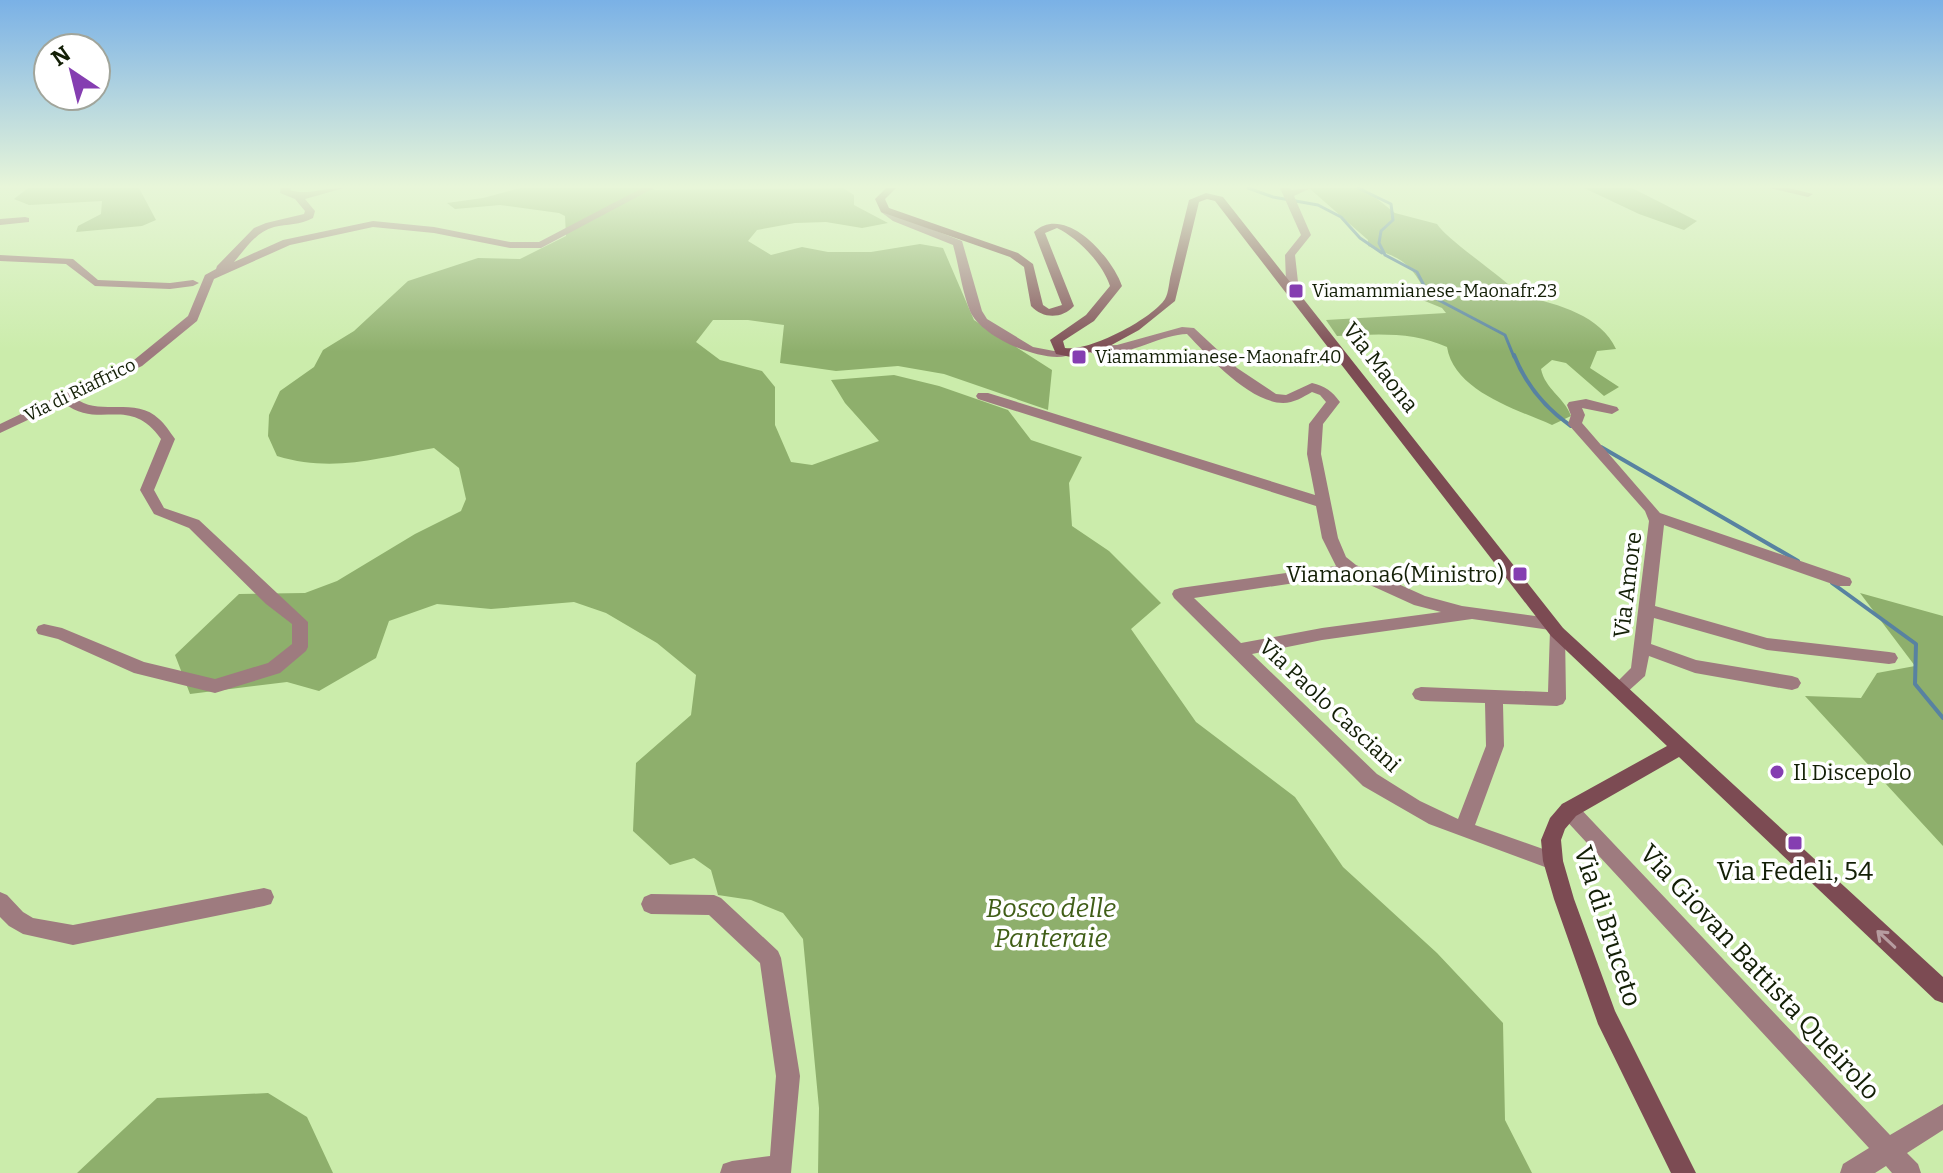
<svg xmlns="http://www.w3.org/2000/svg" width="1943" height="1173" font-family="Bitter,serif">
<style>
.forest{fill:#8eaf6c}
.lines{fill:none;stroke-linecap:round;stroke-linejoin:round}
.stream-far1{stroke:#5882a1;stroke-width:3}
.stream{stroke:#5882a1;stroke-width:4}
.minor{fill:#9e7b7f;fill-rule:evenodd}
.secondary{fill:#7c4b53;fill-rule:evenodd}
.oneway{stroke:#b79ca0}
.poi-dot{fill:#853eb1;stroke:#fff;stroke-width:3}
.labels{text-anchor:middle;stroke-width:7;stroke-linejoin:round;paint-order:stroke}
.far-poi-label{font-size:18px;fill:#131f06;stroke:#fff;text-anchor:start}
.far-street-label{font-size:18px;fill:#131f06;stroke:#fff}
.street-label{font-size:22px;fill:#131f06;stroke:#fff}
.poi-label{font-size:22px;fill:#131f06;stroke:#fff;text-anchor:end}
.near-poi-label{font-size:26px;fill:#131f06;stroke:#fff}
.near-park-label{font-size:26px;font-style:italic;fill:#405e17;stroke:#fff}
.near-street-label{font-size:26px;fill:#131f06;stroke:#fff}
</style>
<rect width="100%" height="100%" fill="#cbecab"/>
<path class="forest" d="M 28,188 L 139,188 L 156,220 L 142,226 L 76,232 L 78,226 L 101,214 L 102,201 L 29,205 L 14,199 Z
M 520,188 L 650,188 L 656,190 L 843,188 L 854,195 L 854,205 L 888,223 L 862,228 L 826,222 L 795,223 L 757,230 L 748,241 L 771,255 L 802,247 L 828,252 L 871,252 L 920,244 L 943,248 L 974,320 L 1052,370 L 1048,410 L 944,374 L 898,366 L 836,371 L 780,363 L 784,325 L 748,320 L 713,320 L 696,342 L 720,360 L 762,371 L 775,387 L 775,425 L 791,462 L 812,465 L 879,441 L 845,403 L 831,380 L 894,375 L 939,386 L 1008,410 L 1031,440 L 1082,457 L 1069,483 L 1072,526 L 1109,551 L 1161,603 L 1131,629 L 1196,722 L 1295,797 L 1343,867 L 1437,953 L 1503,1023 L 1505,1120 L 1532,1173 L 818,1173 L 819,1108 L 803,939 L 783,913 L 751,900 L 718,895 L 711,870 L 694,858 L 670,865 L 633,831 L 636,763 L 691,715 L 696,675 L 657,643 L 606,613 L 574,602 L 491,609 L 437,604 L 389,621 L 376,658 L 319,691 L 287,682 L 190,694 L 175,655 L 239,594 L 305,593 L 337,581 L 415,534 L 461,511 L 466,499 L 459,468 L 434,448 C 378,458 333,473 277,456 L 268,436 L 269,415 L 280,391 L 314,367 L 323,350 L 354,331 L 408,281 L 478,258 L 520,259 L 566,236 L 565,216 L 559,213 L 500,205 L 455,209 L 447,203 L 483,198 Z
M 1309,188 L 1363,188 L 1395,213 L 1437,224 C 1446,238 1492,270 1508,284 L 1511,294 C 1547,301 1599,312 1616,349 L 1597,351 L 1590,368 L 1619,387 L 1604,396 L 1566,363 L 1552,360 L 1541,369 C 1545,389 1564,397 1571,416 L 1552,425 C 1516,409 1454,391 1447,347 C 1413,331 1375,334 1337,336 L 1326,320 L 1446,313 L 1442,308 L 1420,299 L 1425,291 C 1409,260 1399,258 1368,246 L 1368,240 Z
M 1584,188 L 1632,188 L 1697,221 L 1684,230 L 1639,214 Z
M 1860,593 L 1943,616 L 1943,846 L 1805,696 L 1861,698 L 1877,673 L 1915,666 Z
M 268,1093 L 307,1117 L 333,1173 L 77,1173 L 157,1098 Z"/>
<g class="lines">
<path class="stream-far1" d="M 1248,188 L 1273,197 L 1318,205 L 1341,217 L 1360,238 L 1382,253
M 1358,188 L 1391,204 L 1393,220 L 1381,231 L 1379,243 L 1385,255 L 1417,272 L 1429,295 L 1505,335 L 1514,357"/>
<path class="stream" d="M 1514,355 C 1526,385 1545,408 1571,426
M 1601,447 L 1798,561
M 1832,583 L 1916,644 L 1915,684 L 1943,718"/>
<path class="minor" d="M 281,188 L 291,188 L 290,190 C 306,196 326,187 344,188 L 305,199 L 315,211 L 313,218 C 300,225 287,224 274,227 C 256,232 246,248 234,262 L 283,240 L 373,221 L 434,227 L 510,242 L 539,242 L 642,188 L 654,188 L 541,248 L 510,248 L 434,233 L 373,227 L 290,245 L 214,279 L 197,321 L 142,366 L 75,398 C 99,417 136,396 159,419 C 165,424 170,432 175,439 L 154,490 L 164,508 L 199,520 L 308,622 L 308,647 L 306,651 L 280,673 L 215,693 L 134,673 L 58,639 L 38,634 L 36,630 L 38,626 L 44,624 L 62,628 L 144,662 L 215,679 L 268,663 L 292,644 L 292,624 L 266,604 L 189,528 L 154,514 L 140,490 L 161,439 C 129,394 99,431 64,403 L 0,433 L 0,424 L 134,360 L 188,316 L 205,275 L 216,269 L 217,266 L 254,228 L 266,223 L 304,214 L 305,211 L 295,199 L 280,193 Z
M 1280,188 L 1290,188 L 1291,190 L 1311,188 L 1294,196 L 1311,235 L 1295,255 L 1298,282 L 1288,289 L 1282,286 L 1286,281 L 1285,255 L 1301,235 Z
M 1769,188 L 1789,188 L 1813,194 L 1808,197 Z
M 881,208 L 889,208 L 901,217 L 962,241 L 982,311 L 987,319 L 1033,347 L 1054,351 L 1066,350 L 1066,356 C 1040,362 981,337 970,311 C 962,291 959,266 953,245 L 893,221 L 881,212 Z
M 25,217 L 29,218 L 29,222 L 0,225 L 0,219 Z
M 0,255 L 73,259 L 98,280 L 170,283 L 193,280 L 199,283 L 193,286 L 170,289 L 95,286 L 66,264 L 0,261 Z
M 1182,327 L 1194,328 L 1237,368 L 1276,394 L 1286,395 L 1312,383 C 1325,386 1332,391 1340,402 L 1323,424 L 1321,454 L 1338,538 L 1346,557 L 1356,565 L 1425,596 L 1462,606 L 1550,618 L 1556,620 L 1557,626 L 1563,628 L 1565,632 L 1566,699 L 1563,704 L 1557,706 L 1503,704 L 1504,746 L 1475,825 L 1560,855 L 1563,861 L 1560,867 L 1553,870 L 1429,824 L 1363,786 L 1174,598 L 1172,594 L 1174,590 L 1180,588 L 1336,566 L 1322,538 L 1316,506 L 978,399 L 976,396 L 978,393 L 988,393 L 1315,495 L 1307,454 L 1309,424 L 1326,402 L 1320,395 L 1312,392 C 1303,397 1294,403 1283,403 C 1249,402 1209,357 1187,334 C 1158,334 1110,367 1086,350 L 1092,346 L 1117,345 ZM 1348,575 L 1414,605 L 1441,612 L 1322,628 L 1241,643 L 1194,598 ZM 1472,619 L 1550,630 L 1548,692 L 1421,687 L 1415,689 L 1412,694 L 1415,699 L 1421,701 L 1485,703 L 1486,746 L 1458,819 L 1420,801 L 1377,774 L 1252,654 L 1322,640 Z
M 1586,399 L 1617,407 L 1619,410 L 1612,414 L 1582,408 L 1585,415 L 1582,423 L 1660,513 L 1850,578 L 1852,582 L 1850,586 L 1838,586 L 1664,525 L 1655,606 L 1767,638 L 1889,652 L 1895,653 L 1898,658 L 1895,663 L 1889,664 L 1767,650 L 1654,618 L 1651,644 L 1696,660 L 1792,676 L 1798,678 L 1801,683 L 1798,688 L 1792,690 L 1695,673 L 1649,656 L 1645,676 L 1625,694 L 1613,694 L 1610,689 L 1631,668 L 1649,521 L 1645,511 L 1568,424 L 1571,415 L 1567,405 L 1569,402 Z
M 1569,802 L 1576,804 L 1890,1135 L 1943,1104 L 1943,1130 L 1907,1153 L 1918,1164 L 1921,1173 L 1892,1173 L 1886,1166 L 1875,1173 L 1840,1173 L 1843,1164 L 1869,1148 L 1562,816 L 1559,810 L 1562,804 Z
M 264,888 L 271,890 L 274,897 L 271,904 L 264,906 L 73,945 L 23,934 L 9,926 L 0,917 L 0,892 L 7,895 L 23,912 L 33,918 L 73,925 Z
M 651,894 L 714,895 L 721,898 L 778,951 L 781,958 L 800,1076 L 791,1173 L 720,1173 L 723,1164 L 732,1161 L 770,1156 L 776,1076 L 760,963 L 709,915 L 651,914 L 644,911 L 641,904 L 644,897 Z"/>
<path class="secondary" d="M 886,188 L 896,188 L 885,199 L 889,208 L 1018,253 L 1033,264 L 1043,305 L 1049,309 L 1062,305 L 1034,232 C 1065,203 1112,257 1122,286 L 1094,321 L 1063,341 L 1065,348 C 1089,352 1152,319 1165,299 C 1169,292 1169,281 1171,274 C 1177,249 1183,225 1189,200 L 1206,193 L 1223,197 L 1563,628 L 1943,977 L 1943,1003 L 1935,1000 L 1679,757 L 1576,816 L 1565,829 L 1561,840 L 1563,861 L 1574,899 L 1615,1011 L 1696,1173 L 1671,1173 L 1598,1024 L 1554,899 L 1543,861 L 1541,840 L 1550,818 L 1562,804 L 1667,746 L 1551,636 L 1215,201 L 1207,199 L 1199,202 L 1175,301 L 1139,330 L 1106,348 L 1071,357 L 1056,354 L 1050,340 L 1086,315 L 1110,286 C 1103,264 1078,238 1057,228 L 1045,233 L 1074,306 C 1062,319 1043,319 1031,306 L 1024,267 L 1010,257 L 881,212 L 875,199 Z"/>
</g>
<defs><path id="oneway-shaft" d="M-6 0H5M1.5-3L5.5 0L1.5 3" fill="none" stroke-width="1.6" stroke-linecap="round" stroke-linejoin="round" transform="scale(2)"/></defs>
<use class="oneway" href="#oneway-shaft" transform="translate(1886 939) rotate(-137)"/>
<linearGradient id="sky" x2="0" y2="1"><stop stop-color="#7ab1e6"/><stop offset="0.53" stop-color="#e8f6d9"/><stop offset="1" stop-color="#e8f6d9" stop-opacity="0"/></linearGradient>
<rect width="1943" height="352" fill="url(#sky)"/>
<g class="poi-dot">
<rect x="1288" y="283" width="16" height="16" rx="4"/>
<rect x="1071" y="349" width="16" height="16" rx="4"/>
<rect x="1512" y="566" width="16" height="16" rx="4"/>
<circle cx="1777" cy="772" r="8"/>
<rect x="1787" y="835" width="16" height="16" rx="4"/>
</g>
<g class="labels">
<g class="far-poi-label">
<text x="1312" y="297">Viamammianese-Maonafr.23</text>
<text x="1095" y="363">Viamammianese-Maonafr.40</text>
</g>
<g class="far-street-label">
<text transform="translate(80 390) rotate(-26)" y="6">Via di Riaffrico</text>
</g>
<g class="street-label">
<text transform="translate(1381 367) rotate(52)" y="8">Via Maona</text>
<text transform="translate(1627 585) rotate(-83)" y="8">Via Amore</text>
<text transform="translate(1330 705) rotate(43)" y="8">Via Paolo Casciani</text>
</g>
<g class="poi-label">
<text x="1504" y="582">Viamaona6(Ministro)</text>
<text x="1793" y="780" text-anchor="start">Il Discepolo</text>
</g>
<g class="near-poi-label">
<text x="1795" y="880">Via Fedeli, 54</text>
</g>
<g class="near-park-label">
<text x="1051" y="917">Bosco delle<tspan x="1051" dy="30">Panteraie</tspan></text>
</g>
<g class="near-street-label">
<text transform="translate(1608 926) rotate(72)" y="9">Via di Bruceto</text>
<text transform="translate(1760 972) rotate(47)" y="9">Via Giovan Battista Queirolo</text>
</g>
</g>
<g transform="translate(72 72) rotate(325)"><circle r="38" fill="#ffffff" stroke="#a1a59b" stroke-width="2"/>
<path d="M0-6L14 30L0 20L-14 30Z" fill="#853eb1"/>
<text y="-12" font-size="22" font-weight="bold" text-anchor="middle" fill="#131f06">N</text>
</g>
</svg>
